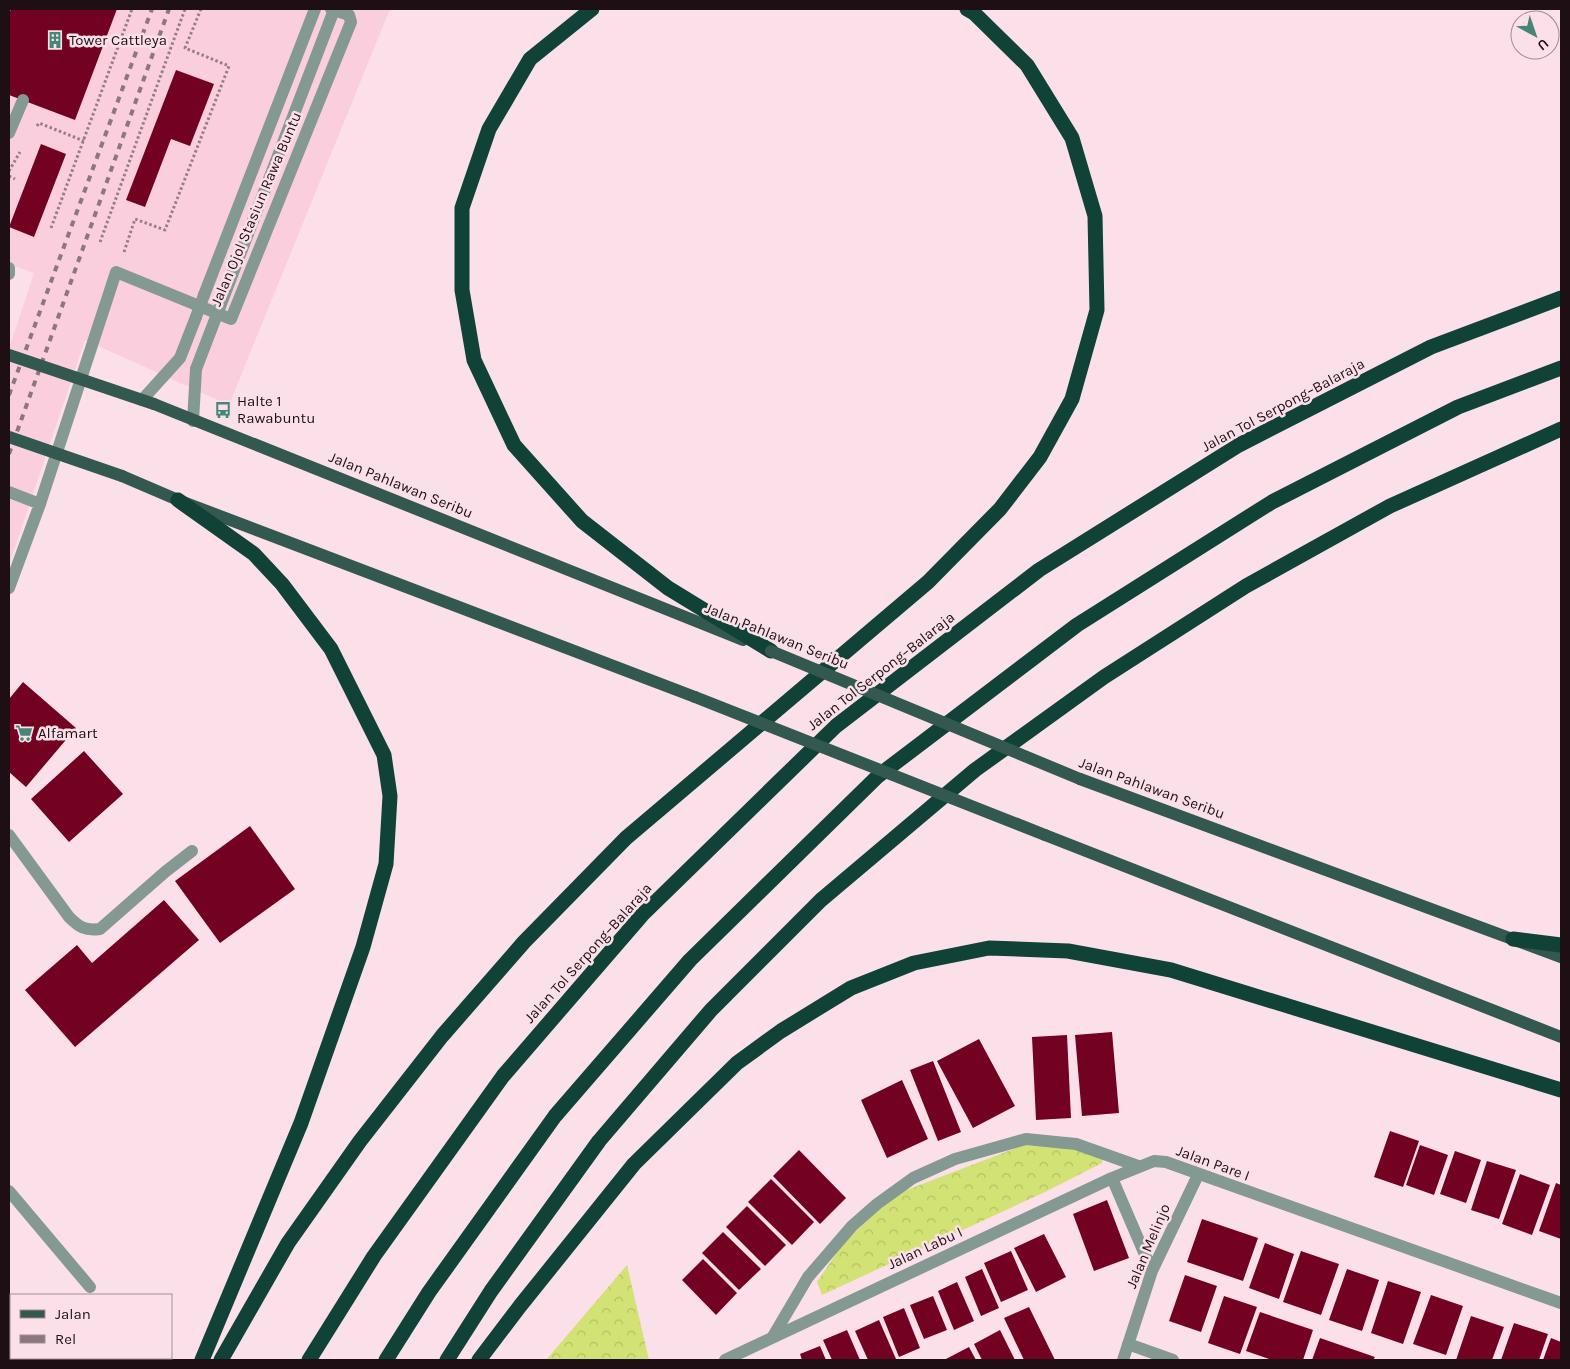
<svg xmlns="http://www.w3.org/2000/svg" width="1570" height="1369" font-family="Karla,sans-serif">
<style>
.built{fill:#facedd}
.forest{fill:url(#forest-crowns)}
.building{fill:#730121}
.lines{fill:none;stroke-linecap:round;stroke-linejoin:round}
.path{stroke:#957f87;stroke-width:3;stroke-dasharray:2.5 2.5;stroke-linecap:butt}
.service{stroke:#859993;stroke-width:12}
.minor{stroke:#859993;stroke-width:12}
.primary{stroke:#32584f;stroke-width:12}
.motorway{stroke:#104237;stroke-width:15}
.rail{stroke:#8d777f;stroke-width:4;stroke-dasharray:6 6;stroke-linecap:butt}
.service-bridge{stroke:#859993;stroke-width:12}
.primary-bridge{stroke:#32584f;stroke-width:12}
.labels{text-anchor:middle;stroke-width:5;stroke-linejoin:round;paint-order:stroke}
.poi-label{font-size:15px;fill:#1e0f15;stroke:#fce0e9;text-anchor:start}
.street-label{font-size:15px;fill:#1e0f15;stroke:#fce0e9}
</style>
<defs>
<pattern id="forest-crowns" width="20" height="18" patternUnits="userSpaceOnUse" patternTransform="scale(1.25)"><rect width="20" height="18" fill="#d2e275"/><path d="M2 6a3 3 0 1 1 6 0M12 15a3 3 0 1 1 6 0" fill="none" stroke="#b4c164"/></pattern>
</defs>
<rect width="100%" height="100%" fill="#fce0e9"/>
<path class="built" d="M 9,9 L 390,9 L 229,405 L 85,340 L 9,565 L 9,348 L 34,273 L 9,264 Z"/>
<path class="forest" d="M 1024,1145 L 1104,1149 L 1102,1163 L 1047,1191 L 822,1295 L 817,1282 L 844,1242 L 896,1194 Z
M 627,1265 L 649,1360 L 546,1360 Z"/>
<path class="building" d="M 11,9 L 117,9 L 75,120 L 9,95 L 9,14 Z
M 176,70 L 214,84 L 190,146 L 171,139 L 145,207 L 126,200 Z
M 41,144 L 66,154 L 34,237 L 9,227 Z
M 23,682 L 76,728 L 26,787 L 9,772 L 9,699 Z
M 84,751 L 123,794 L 69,842 L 31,799 Z
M 250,826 L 295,889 L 220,943 L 175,881 Z
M 164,900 L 199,940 L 75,1047 L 25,990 L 77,945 L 92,963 Z
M 1112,1032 L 1119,1113 L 1082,1116 L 1075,1035 Z
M 1067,1035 L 1071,1118 L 1036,1120 L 1032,1037 Z
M 979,1039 L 1015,1106 L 973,1128 L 937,1061 Z
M 933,1061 L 961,1132 L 938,1141 L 910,1070 Z
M 902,1080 L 928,1139 L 887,1158 L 861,1100 Z
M 1390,1131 L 1419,1141 L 1403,1187 L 1374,1177 Z
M 1420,1145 L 1448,1155 L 1434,1195 L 1406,1185 Z
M 799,1150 L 846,1198 L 820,1224 L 773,1176 Z
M 1455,1151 L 1481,1160 L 1466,1203 L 1440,1194 Z
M 1487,1161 L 1516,1170 L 1499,1219 L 1471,1210 Z
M 1520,1174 L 1550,1185 L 1532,1235 L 1502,1224 Z
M 771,1179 L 814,1222 L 792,1245 L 748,1202 Z
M 1556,1183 L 1561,1185 L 1561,1239 L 1539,1231 Z
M 1107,1200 L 1129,1258 L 1094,1271 L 1073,1214 Z
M 747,1206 L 786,1245 L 765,1266 L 726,1227 Z
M 1202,1219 L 1258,1238 L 1243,1281 L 1187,1262 Z
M 723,1232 L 761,1269 L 739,1290 L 702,1253 Z
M 1044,1234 L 1066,1277 L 1036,1292 L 1014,1248 Z
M 1265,1243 L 1294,1254 L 1279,1299 L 1249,1288 Z
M 1011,1251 L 1028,1290 L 1001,1302 L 984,1263 Z
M 1301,1251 L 1339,1264 L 1321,1315 L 1283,1302 Z
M 703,1259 L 737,1293 L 716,1315 L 682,1280 Z
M 982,1269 L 999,1308 L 981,1316 L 965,1277 Z
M 1347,1269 L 1379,1280 L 1362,1331 L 1329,1320 Z
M 1185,1275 L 1217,1286 L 1201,1332 L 1169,1321 Z
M 1388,1281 L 1421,1292 L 1403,1344 L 1371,1333 Z
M 957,1282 L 974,1321 L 954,1330 L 938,1291 Z
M 1431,1295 L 1463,1306 L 1446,1355 L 1413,1344 Z
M 933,1296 L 947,1330 L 924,1339 L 910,1305 Z
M 1224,1296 L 1257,1307 L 1240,1354 L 1208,1343 Z
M 1029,1307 L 1055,1360 L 1024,1360 L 1004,1318 Z
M 904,1308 L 920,1348 L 899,1357 L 883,1317 Z
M 1260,1312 L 1313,1330 L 1303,1360 L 1272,1360 L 1246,1351 Z
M 1471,1316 L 1504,1327 L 1492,1360 L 1456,1360 Z
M 879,1320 L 896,1359 L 894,1360 L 868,1360 L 855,1331 Z
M 1514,1323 L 1548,1334 L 1539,1360 L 1501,1360 Z
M 847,1330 L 860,1360 L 832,1360 L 823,1340 Z
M 1000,1330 L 1015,1360 L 982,1360 L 974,1344 Z
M 1320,1338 L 1375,1357 L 1373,1360 L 1312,1360 Z
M 1551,1338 L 1561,1342 L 1561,1360 L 1543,1360 Z
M 820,1346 L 826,1360 L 802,1360 L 800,1354 Z
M 969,1347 L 976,1360 L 944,1360 Z"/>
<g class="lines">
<path class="path" d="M 37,126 L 39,123 L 84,141
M 9,171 L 20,152
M 9,176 L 15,179
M 51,228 L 132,9
M 100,242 L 185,9
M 124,252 L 135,219 L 165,230 L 229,66 L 185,48 L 201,9"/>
<path class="service" d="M 9,133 L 23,100
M 9,268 L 9,274
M 204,295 L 315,9
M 142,400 L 180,358 L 196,317
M 193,421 L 196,369
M 40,504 L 116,272 L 231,319 L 351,22 L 349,15 L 331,9"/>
<path class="minor" d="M 9,492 L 40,504 L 9,588
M 9,835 L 69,917 C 79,927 85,931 100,929 L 165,872 L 192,851
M 1112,1178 L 1152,1271
M 9,1191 L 90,1287
M 772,1338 L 808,1277 L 852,1226 L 877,1204 L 913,1178 L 955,1159 L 1026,1139 L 1076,1144 L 1138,1166
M 1128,1344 L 1173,1360
M 725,1360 L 1112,1178 L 1154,1161 L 1166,1162 L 1561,1303
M 1123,1360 L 1152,1271 L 1198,1175"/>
<path class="primary" d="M 154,404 L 743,640
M 122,476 L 178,500 L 695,697
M 1080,779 L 1561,957
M 1045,835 L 1561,1037"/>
<path class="motorway" d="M 592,9 L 530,59 L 489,129 L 462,208 L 462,290 L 474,360 L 514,445 L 582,521 L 668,588 L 771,651
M 178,500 L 254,554 L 282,584 L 331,649 L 384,755 L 390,796 L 386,864 L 363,947 L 301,1123 L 202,1360
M 1513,939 L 1561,945
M 221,1360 L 288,1243 L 360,1141 L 442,1036 L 524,942 L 626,838 L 928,582 L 1000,509 L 1040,457 L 1072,399 L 1097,310 L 1095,216 L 1072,138 L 1027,65 L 974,13 L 967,9
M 309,1360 L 374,1256 L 503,1076 L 642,915 L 836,726 L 1039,570 L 1239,445 L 1431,347 L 1561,298
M 386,1360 L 429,1292 L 555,1116 L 690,960 L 878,776 L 1077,625 L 1272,502 L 1458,407 L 1561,368
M 447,1360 L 491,1291 L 599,1141 L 711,1010 L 821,900 L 975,770 L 1104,677 L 1246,586 L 1390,506 L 1561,429
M 479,1360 L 520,1306 L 634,1164 L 737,1063 L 781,1031 L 851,988 L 914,963 L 989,948 L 1068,951 L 1171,970 L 1561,1090"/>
<path class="rail" d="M 9,395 L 152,9
M 9,454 L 169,9"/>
<path class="service-bridge" d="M 196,317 L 204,295
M 196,369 L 334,10"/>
<path class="primary-bridge" d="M 9,355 L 154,404
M 9,437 L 122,476
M 771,651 L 1080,779
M 695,697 L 1045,835"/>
</g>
<defs>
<g id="building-bare" transform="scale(1.35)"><path d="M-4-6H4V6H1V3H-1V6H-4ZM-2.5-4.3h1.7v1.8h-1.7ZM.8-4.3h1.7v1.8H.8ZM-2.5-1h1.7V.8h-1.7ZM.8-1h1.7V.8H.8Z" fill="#458676" stroke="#fce0e9" stroke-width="2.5" paint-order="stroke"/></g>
<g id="bus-bare" transform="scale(1.35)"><path d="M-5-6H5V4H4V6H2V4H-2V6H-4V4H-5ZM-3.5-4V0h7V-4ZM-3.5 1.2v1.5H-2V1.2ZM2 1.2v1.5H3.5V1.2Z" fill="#458676" stroke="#fce0e9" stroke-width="2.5" paint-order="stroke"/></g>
<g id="supermarket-bare" transform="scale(1.35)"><path d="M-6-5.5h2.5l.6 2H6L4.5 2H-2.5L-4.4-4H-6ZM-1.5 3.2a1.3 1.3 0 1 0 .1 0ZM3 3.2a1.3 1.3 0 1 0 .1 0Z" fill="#458676" stroke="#fce0e9" stroke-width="2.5" paint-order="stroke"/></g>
</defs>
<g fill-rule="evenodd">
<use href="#building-bare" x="55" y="40"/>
<use href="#bus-bare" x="223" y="410"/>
<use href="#supermarket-bare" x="24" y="733"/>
</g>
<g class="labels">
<g class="poi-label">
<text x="69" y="45">Tower Cattleya</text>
<text x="237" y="406">Halte 1<tspan x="237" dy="17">Rawabuntu</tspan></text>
<text x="38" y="738">Alfamart</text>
</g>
<g class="street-label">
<text transform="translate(256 209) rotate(-67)" y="5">Jalan Ojol Stasiun Rawa Buntu</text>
<text transform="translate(1283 405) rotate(-28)" y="5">Jalan Tol Serpong–Balaraja</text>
<text transform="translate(401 485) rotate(22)" y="5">Jalan Pahlawan Seribu</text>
<text transform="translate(777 636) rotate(22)" y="5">Jalan Pahlawan Seribu</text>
<text transform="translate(881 671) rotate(-38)" y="5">Jalan Tol Serpong–Balaraja</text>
<text transform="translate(1152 788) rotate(20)" y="5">Jalan Pahlawan Seribu</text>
<text transform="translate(588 953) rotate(-48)" y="5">Jalan Tol Serpong–Balaraja</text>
<text transform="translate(1213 1163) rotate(20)" y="5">Jalan Pare I</text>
<text transform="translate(1148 1246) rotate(-67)" y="5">Jalan Melinjo</text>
<text transform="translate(925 1248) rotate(-25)" y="5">Jalan Labu I</text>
</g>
</g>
<rect width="1570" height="1369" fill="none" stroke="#1e0f15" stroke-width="20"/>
<rect x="10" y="1294" width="162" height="65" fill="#fce0e9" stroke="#a38c94"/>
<rect x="20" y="1310" width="25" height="8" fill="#32584f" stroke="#a38c94"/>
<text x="55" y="1319" font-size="15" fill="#1e0f15">Jalan</text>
<rect x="20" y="1335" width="25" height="8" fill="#8d777f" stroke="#a38c94"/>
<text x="55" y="1344" font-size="15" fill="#1e0f15">Rel</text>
<g transform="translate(1535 35) rotate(140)"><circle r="24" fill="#fce0e9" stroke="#a38c94"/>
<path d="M0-4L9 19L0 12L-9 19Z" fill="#458676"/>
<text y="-8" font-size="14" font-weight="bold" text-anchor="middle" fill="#1e0f15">U</text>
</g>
</svg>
